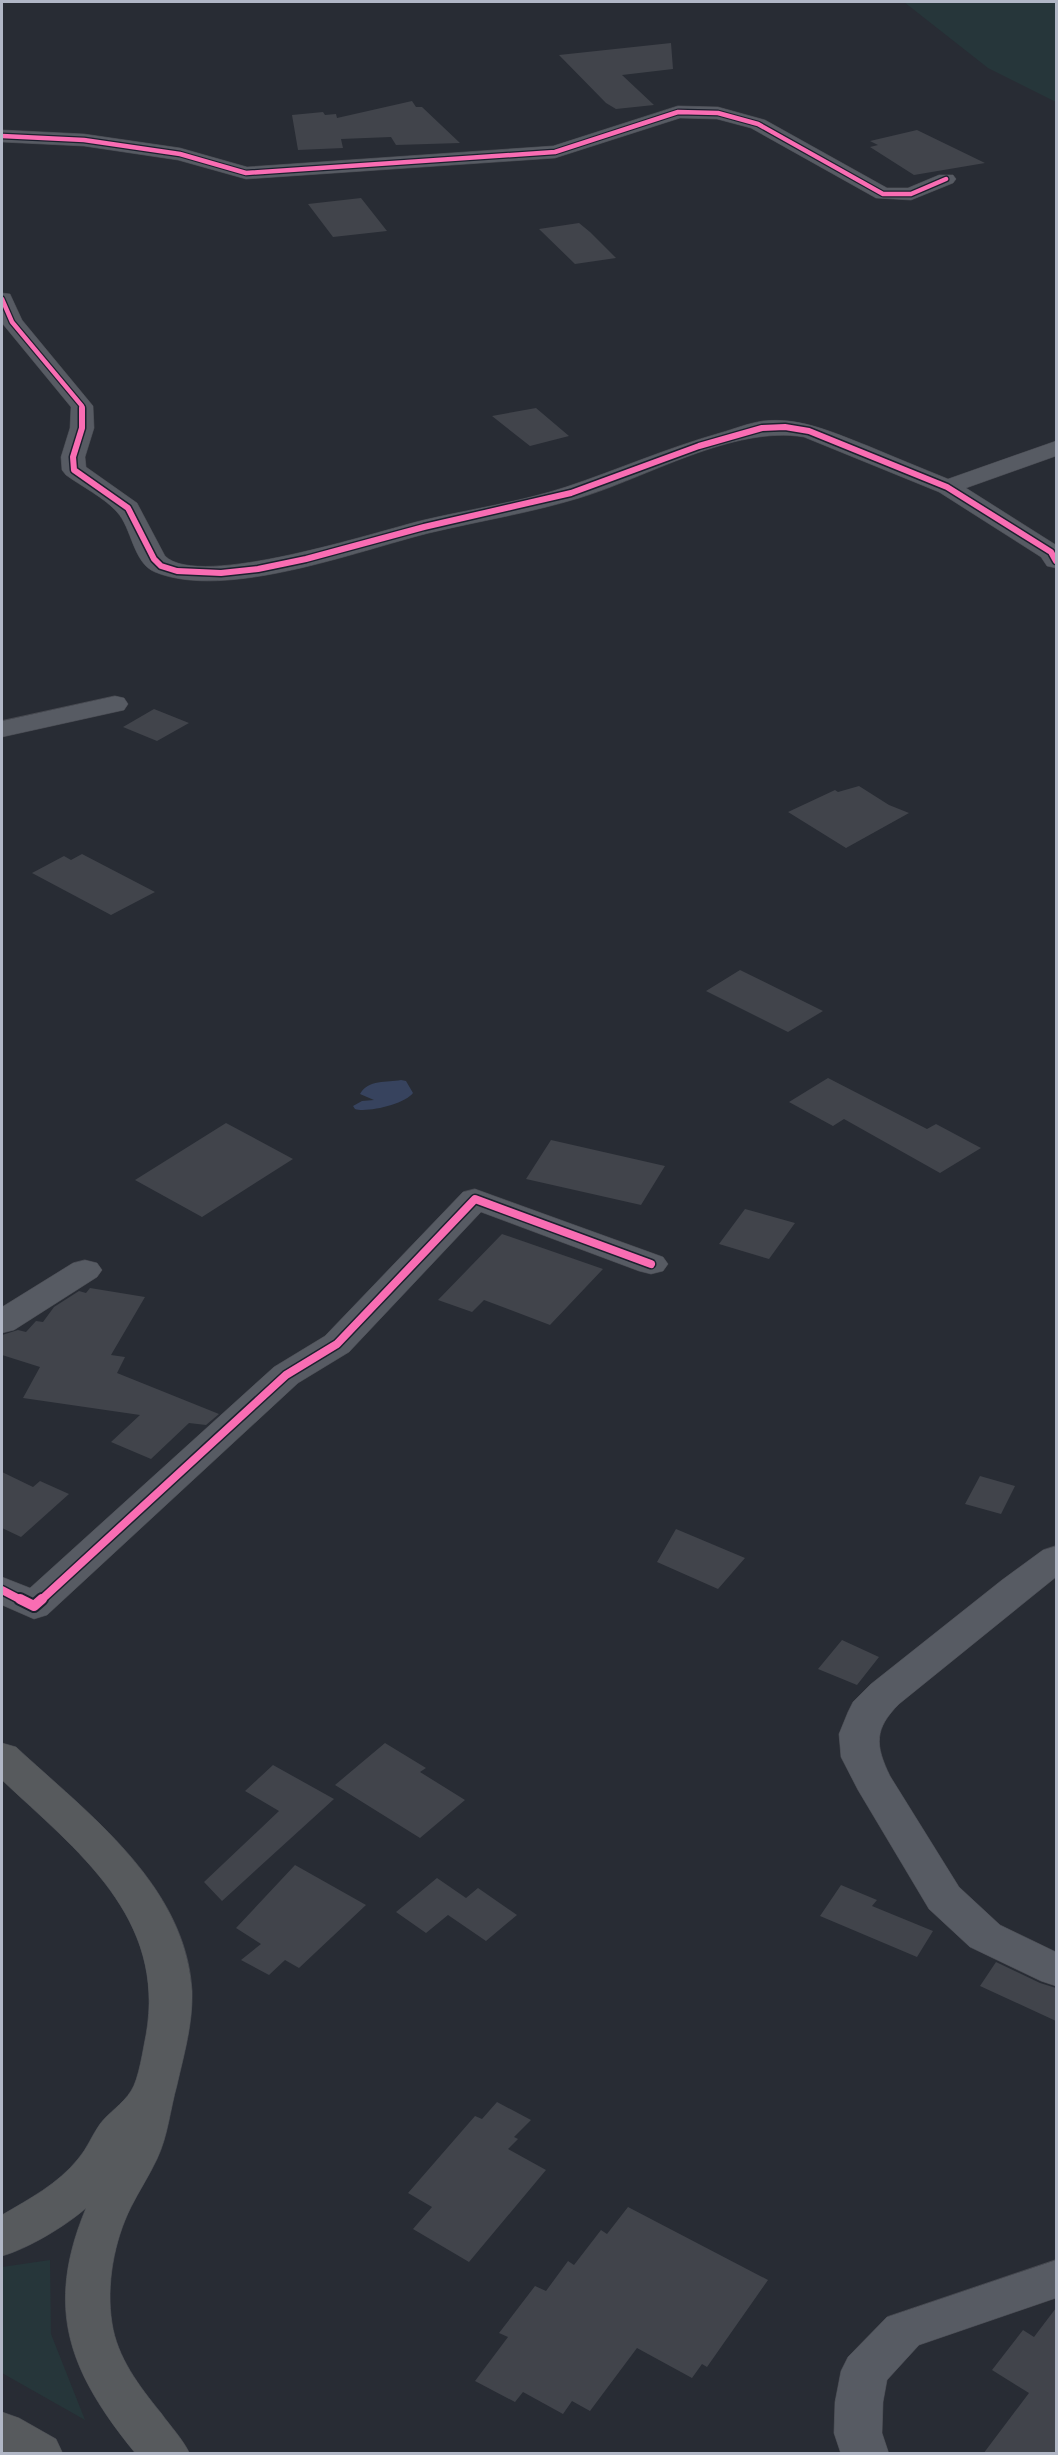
<svg xmlns="http://www.w3.org/2000/svg" width="1058" height="2455" font-family="'Exo 2',sans-serif">
<style>
.green{fill:#26363a}
.water{fill:#37435e}
.building{fill:#41444b}
.lines{fill:none;stroke-linecap:round;stroke-linejoin:round}
.street-casing{stroke:#46484f;stroke-width:1}
.highway-casing{stroke:#45484f;stroke-width:1}
.street{fill:#575b63;fill-rule:evenodd}
.highway{fill:#575a5d;fill-rule:evenodd}
.cycleway-far3-casing{stroke:#1c212e;stroke-width:7}
.cycleway-far2-casing{stroke:#1c212e;stroke-width:9}
.cycleway-far1-casing{stroke:#1c212e;stroke-width:11}
.cycleway-casing{stroke:#1c212e;stroke-width:14}
.cycleway-far3{stroke:#f96db3;stroke-width:4.5}
.cycleway-far2{stroke:#f96db3;stroke-width:6}
.cycleway-far1{stroke:#f96db3;stroke-width:8}
.cycleway{stroke:#f96db3;stroke-width:10}
</style>
<rect width="100%" height="100%" fill="#282c34"/>
<path class="green" d="M 904,2 L 1056,2 L 1056,102 L 988,68 Z
M 50,2260 L 51,2334 L 85,2420 L 2,2373 L 2,2267 Z"/>
<path class="water" d="M 401,1080 L 406,1081 L 413,1093 C 405,1104 367,1113 355,1109 L 353,1106 L 362,1101 L 374,1100 L 360,1094 C 368,1079 387,1083 401,1080 Z"/>
<path class="building" d="M 671,43 L 673,69 L 622,75 L 654,105 L 616,109 L 606,103 L 559,55 Z
M 412,101 L 416,107 L 422,107 L 460,143 L 396,145 L 391,137 L 341,139 L 343,148 L 298,150 L 292,115 L 323,112 L 325,115 L 336,114 L 337,118 Z
M 917,130 L 985,163 L 914,175 L 870,147 L 878,145 L 870,141 Z
M 361,198 L 387,231 L 333,237 L 308,204 Z
M 579,223 L 590,232 L 616,258 L 575,264 L 539,229 Z
M 536,408 L 569,436 L 530,446 L 492,416 Z
M 154,709 L 189,723 L 157,741 L 123,727 Z
M 859,786 L 889,805 L 909,813 L 846,848 L 788,812 L 835,790 L 838,792 Z
M 82,854 L 155,892 L 111,915 L 32,873 L 64,856 L 71,860 Z
M 740,970 L 823,1011 L 788,1032 L 706,991 Z
M 828,1078 L 927,1129 L 936,1124 L 981,1148 L 940,1173 L 844,1119 L 833,1126 L 789,1102 Z
M 226,1123 L 293,1159 L 202,1217 L 135,1180 Z
M 551,1140 L 665,1166 L 641,1205 L 526,1179 Z
M 745,1209 L 795,1223 L 769,1259 L 719,1244 Z
M 502,1234 L 603,1269 L 550,1325 L 484,1300 L 472,1312 L 438,1300 Z
M 90,1288 L 145,1297 L 111,1355 L 125,1357 L 117,1373 L 219,1414 L 206,1425 L 189,1423 L 151,1459 L 111,1442 L 140,1415 L 23,1398 L 40,1367 L 2,1355 L 2,1335 L 18,1330 L 26,1332 L 36,1321 L 43,1322 L 54,1307 L 79,1291 L 86,1293 Z
M 2,1472 L 33,1487 L 40,1481 L 69,1494 L 21,1537 L 2,1528 Z
M 980,1476 L 1015,1486 L 1001,1514 L 965,1504 Z
M 676,1529 L 745,1558 L 718,1589 L 657,1562 Z
M 842,1640 L 879,1657 L 857,1685 L 818,1669 Z
M 385,1743 L 426,1768 L 420,1772 L 465,1800 L 420,1838 L 335,1785 Z
M 273,1765 L 334,1799 L 222,1901 L 204,1882 L 279,1811 L 245,1791 Z
M 295,1865 L 366,1905 L 299,1968 L 285,1960 L 269,1975 L 241,1960 L 261,1944 L 236,1928 Z
M 437,1878 L 466,1898 L 478,1888 L 517,1915 L 486,1941 L 448,1915 L 426,1933 L 396,1912 Z
M 841,1885 L 877,1900 L 872,1906 L 933,1931 L 917,1957 L 820,1916 Z
M 996,1962 L 1040,1983 L 1056,1988 L 1056,2021 L 980,1986 Z
M 497,2102 L 531,2120 L 514,2137 L 518,2139 L 508,2149 L 546,2170 L 469,2262 L 413,2229 L 432,2207 L 408,2193 L 475,2116 L 482,2119 Z
M 628,2207 L 768,2280 L 707,2367 L 702,2364 L 692,2378 L 637,2348 L 590,2411 L 572,2401 L 563,2414 L 523,2392 L 515,2402 L 475,2381 L 508,2337 L 499,2333 L 535,2286 L 546,2291 L 568,2261 L 574,2265 L 601,2230 L 607,2234 Z
M 1056,2308 L 1056,2454 L 983,2454 L 1029,2393 L 992,2370 L 1023,2330 L 1034,2337 Z"/>
<g class="lines">
<g class="street-casing">
<path id="street" d="M 678,106 L 718,107 L 765,120 L 887,188 L 908,188 L 939,175 L 953,175 L 956,179 L 953,183 L 911,200 L 876,198 L 751,128 L 717,119 L 680,118 L 555,158 L 246,179 L 178,160 L 84,146 L 2,142 L 2,130 L 84,134 L 180,148 L 247,167 L 553,146 Z
M 2,293 L 10,294 L 22,320 L 93,406 L 94,428 L 85,457 L 86,467 L 137,503 L 165,556 C 199,590 378,531 424,520 C 471,509 520,502 566,487 C 617,470 667,448 720,433 C 734,429 749,423 763,421 C 801,417 834,433 868,446 C 894,457 921,468 948,479 L 1056,441 L 1056,456 L 966,488 L 1056,545 L 1056,568 L 1047,566 L 1041,557 L 939,492 L 804,437 C 734,425 646,478 579,498 C 530,513 479,521 429,533 C 357,551 225,601 155,572 C 133,563 132,528 117,512 C 105,498 81,486 66,475 L 62,470 L 61,457 L 70,428 L 71,407 L 2,323 Z
M 115,696 L 124,698 L 128,704 L 124,710 L 2,737 L 2,721 Z
M 475,1189 L 663,1257 L 668,1264 L 663,1271 L 651,1274 L 639,1271 L 481,1212 L 349,1352 L 298,1383 L 47,1615 L 34,1619 L 2,1605 L 2,1577 L 30,1588 L 274,1367 L 325,1336 L 463,1192 Z
M 85,1260 L 97,1263 L 102,1270 L 97,1277 L 14,1330 L 2,1333 L 2,1307 L 73,1263 Z
M 1056,1546 L 1056,1577 L 899,1704 C 874,1729 875,1745 890,1776 L 959,1887 L 1000,1925 L 1056,1952 L 1056,1986 L 1041,1981 L 970,1947 L 929,1909 L 858,1790 L 841,1757 L 839,1734 L 848,1712 L 853,1702 L 871,1684 L 1002,1580 L 1043,1550 Z
M 1056,2260 L 1056,2298 L 919,2345 L 887,2380 L 883,2402 L 882,2433 L 889,2454 L 841,2454 L 834,2433 L 835,2402 L 841,2371 L 848,2357 L 887,2317 Z"/>
</g>
<g class="highway-casing">
<path id="highway" d="M 2,1743 L 16,1747 C 87,1813 186,1885 192,1991 C 193,2024 184,2054 177,2085 C 170,2110 168,2136 157,2159 C 149,2176 139,2191 131,2207 C 114,2241 106,2285 112,2323 C 117,2357 139,2386 161,2413 C 171,2427 182,2438 190,2454 L 136,2454 C 69,2372 44,2309 86,2208 C 66,2226 27,2249 2,2256 L 2,2215 C 29,2199 58,2184 78,2159 C 87,2149 92,2135 100,2124 C 108,2113 123,2104 131,2091 C 139,2079 143,2049 146,2035 C 167,1917 77,1851 2,1780 Z
M 2,2412 L 19,2418 L 56,2439 L 63,2454 L 2,2454 Z"/>
</g>
<use href="#street" class="street"/>
<use href="#highway" class="highway"/>
<g class="cycleway-far3-casing">
<path id="cycleway-far3" d="M 2,136 L 84,140 L 180,154 L 246,173 L 555,152 L 678,112 L 718,113 L 758,124 L 883,194 L 911,194 L 946,179
M 2,299 L 12,322 L 82,406 L 82,409"/>
</g>
<g class="cycleway-far2-casing">
<path id="cycleway-far2" d="M 82,408 L 82,428 L 73,457 L 74,470 L 128,508 L 154,559 L 161,566 L 177,571 L 221,573 L 258,569 L 306,559 L 424,527 L 571,493 L 699,446 L 762,428 L 785,427 L 809,431 L 947,487 L 1051,552 L 1056,561"/>
</g>
<g class="cycleway-far1-casing">
<path id="cycleway-far1" d="M 2,1590 L 23,1601
M 40,1601 L 286,1375 L 337,1344 L 475,1199 L 651,1264"/>
</g>
<g class="cycleway-casing">
<path id="cycleway" d="M 20,1599 L 34,1606 L 42,1599"/>
</g>
<use href="#cycleway-far3" class="cycleway-far3"/>
<use href="#cycleway-far2" class="cycleway-far2"/>
<use href="#cycleway-far1" class="cycleway-far1"/>
<use href="#cycleway" class="cycleway"/>
</g>
<rect width="1058" height="2455" fill="none" stroke="#b1b7c6" stroke-width="6"/>
</svg>
